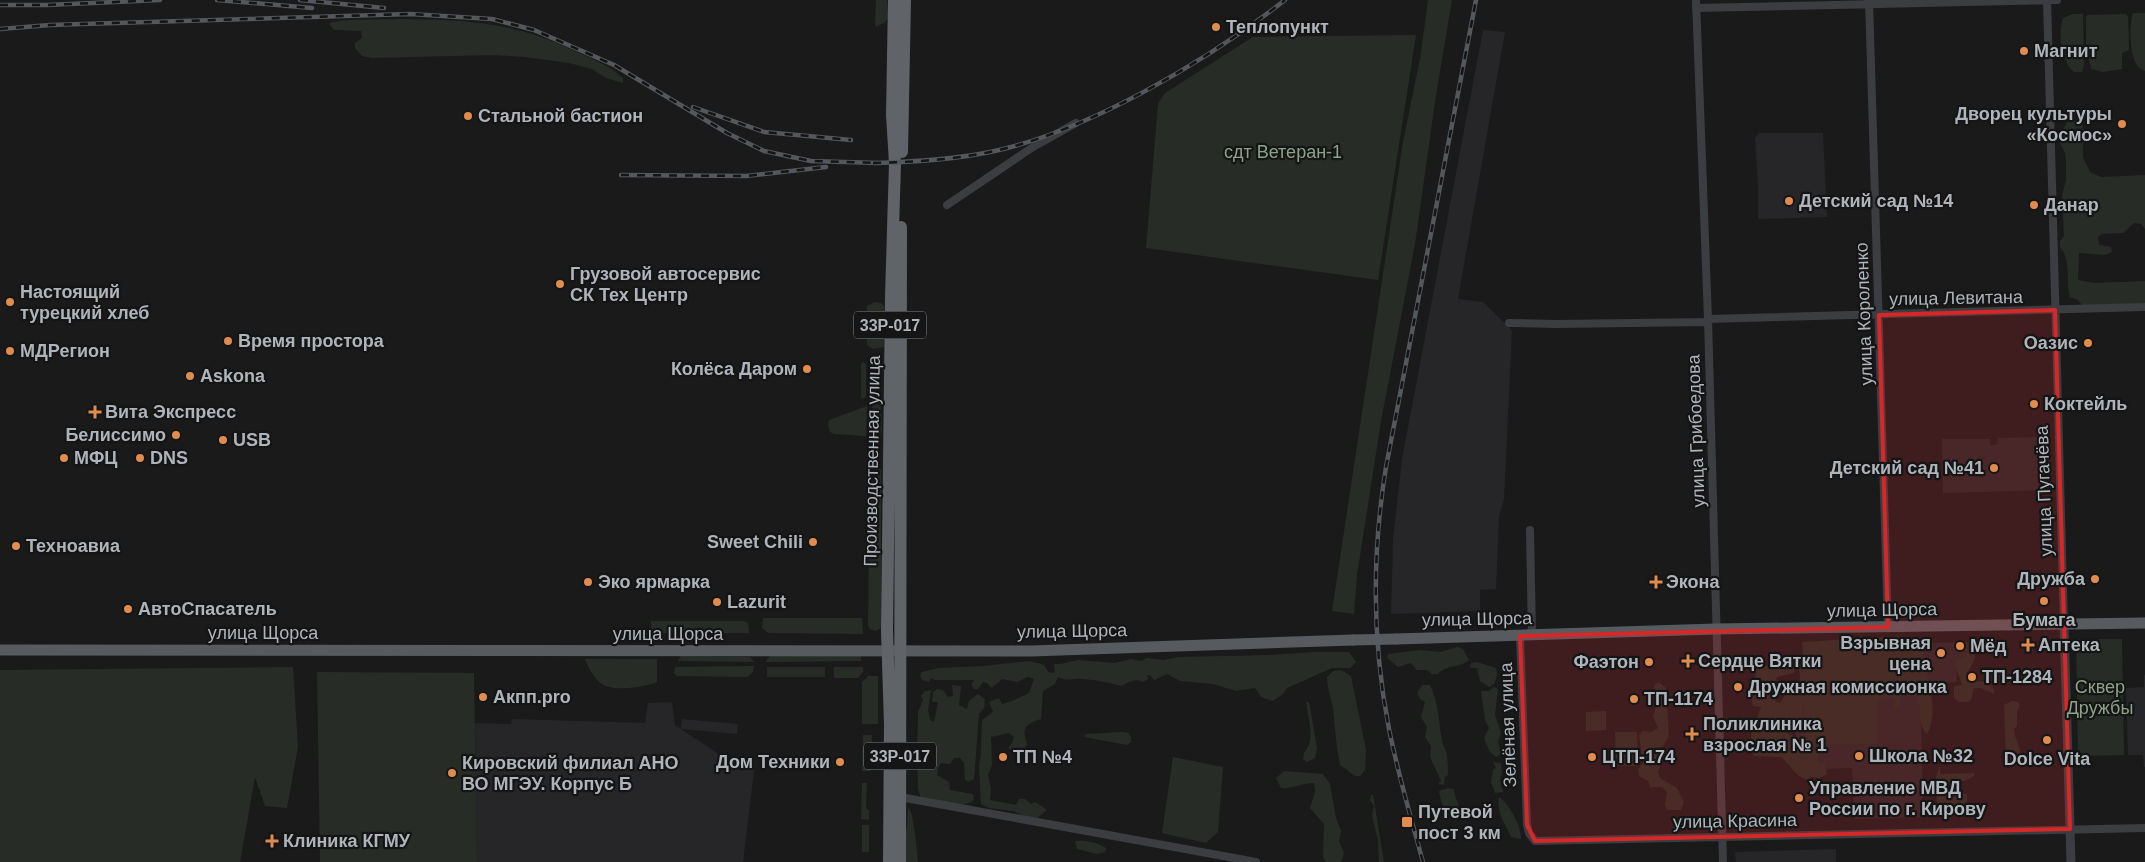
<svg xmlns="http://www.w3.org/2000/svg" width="2145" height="862" font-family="Arial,sans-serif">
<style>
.built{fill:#262628}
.green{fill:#272d26;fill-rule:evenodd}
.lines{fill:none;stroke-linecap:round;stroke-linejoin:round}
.minor{stroke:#3b3d40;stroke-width:8}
.tertiary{stroke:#3b3d40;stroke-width:9}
.primary{stroke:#575b5f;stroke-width:11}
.trunk{stroke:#606468;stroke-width:12}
.rail-casing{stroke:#54575b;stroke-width:4.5}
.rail{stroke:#151516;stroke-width:2.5;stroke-dasharray:8;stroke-linecap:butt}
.primary-bridge{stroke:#575b5f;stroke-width:11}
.marked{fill:#d62828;fill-opacity:0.2;stroke:#d62828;stroke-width:4;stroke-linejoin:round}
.poi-dot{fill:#df8c4e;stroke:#151516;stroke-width:2}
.labels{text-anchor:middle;stroke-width:4.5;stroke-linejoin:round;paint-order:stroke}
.shield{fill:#151516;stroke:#808489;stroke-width:1}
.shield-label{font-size:16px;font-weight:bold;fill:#aeb4ba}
.poi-label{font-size:18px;font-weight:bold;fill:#aeb4ba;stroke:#151516;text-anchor:start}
.park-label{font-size:18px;fill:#8ca287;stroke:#151516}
.street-label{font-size:18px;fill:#aeb4ba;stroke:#151516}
</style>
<rect width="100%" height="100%" fill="#1a1a1b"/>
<path class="built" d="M 1483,30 L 1505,32 L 1458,299 L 1483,302 L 1512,330 L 1504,499 L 1499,516 L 1496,589 L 1480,590 L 1480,611 L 1391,614 L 1393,539 L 1402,459 Z
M 1759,133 L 1823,133 L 1827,217 L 1758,219 L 1758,186 L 1755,138 Z
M 2045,437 L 2047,490 L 1943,493 L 1942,439 L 1990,439 L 1990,445 L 1997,445 L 1998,438 Z
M 1975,642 L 1975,659 L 1956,660 L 1957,682 L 1923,683 L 1923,643 Z
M 2144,675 L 2145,675 L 2145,767 L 2144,767 L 2143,755 L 2128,755 L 2126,688 L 2144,687 Z
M 1918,689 L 1921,709 L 1923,817 L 1854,819 L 1852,768 L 1816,769 L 1796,754 L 1795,704 Z
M 672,702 L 675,725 L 729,761 L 755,763 L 743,862 L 477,862 L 475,723 L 511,724 L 512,719 L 645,723 L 648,703 Z
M 682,719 L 738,724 L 737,734 L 681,729 Z
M 1836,849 L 1836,862 L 1736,862 L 1735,852 Z"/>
<path class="green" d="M 876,0 L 887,0 L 888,18 L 884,23 L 875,27 Z
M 1428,0 L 1452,0 L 1436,95 L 1415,244 L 1381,421 L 1357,575 L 1354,614 L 1332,611 L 1403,142 L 1420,59 Z
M 2133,13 L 2145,13 L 2145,71 C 2128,66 2129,27 2133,13 Z
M 2073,14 L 2083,14 L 2084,66 L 2082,72 L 2074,72 C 2061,61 2058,34 2063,18 Z
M 2126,14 L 2128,17 L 2129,50 L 2122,53 L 2122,69 L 2103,72 L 2091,69 L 2086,46 L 2086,17 L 2087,15 Z
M 397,19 C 467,20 512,21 577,52 C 593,59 610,66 623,78 L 623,83 L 606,78 L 592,69 L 569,63 L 525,57 L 493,55 L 372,58 L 362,56 L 355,48 L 355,43 L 362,38 L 361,31 L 334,30 L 329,24 C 334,18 385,20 397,19 Z
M 1416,35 L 1378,280 L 1146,248 L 1158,104 L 1165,93 L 1253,37 Z
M 2075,120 L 2083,125 L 2083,158 L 2091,173 L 2101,177 L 2145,175 L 2145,229 L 2141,224 L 2134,223 L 2123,233 L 2101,234 L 2098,237 L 2099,245 L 2111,247 L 2112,252 L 2105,255 L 2079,253 L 2078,280 L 2094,283 L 2145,281 L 2145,306 L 2082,305 L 2078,300 L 2070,297 C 2065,281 2072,261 2060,247 L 2060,241 L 2064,236 L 2062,196 L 2066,180 L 2066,160 L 2065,153 L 2060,143 L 2060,136 L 2067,122 Z
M 875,302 L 881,303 L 884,306 L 884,347 L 873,349 L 867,345 L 867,306 Z
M 863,362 L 866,364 L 866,396 L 865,398 L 861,398 L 861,364 Z
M 874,404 L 881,405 L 882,432 L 880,435 L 874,435 L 871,433 L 872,405 Z
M 867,406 L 866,436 L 834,434 L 830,432 L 828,425 L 829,420 Z
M 870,468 L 879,468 L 881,470 L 881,626 L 880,629 L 875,631 L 870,629 L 868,626 Z
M 763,618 L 862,618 L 863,634 L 768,633 L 762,628 Z
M 651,621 L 744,621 L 748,623 L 749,633 L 651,633 Z
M 1898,636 L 1915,638 L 1923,643 C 1922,673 1942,707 1927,734 C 1917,725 1922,709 1917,697 L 1909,693 L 1900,698 L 1900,705 L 1895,710 L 1893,707 L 1895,702 L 1893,698 L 1877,701 L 1878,744 L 1812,745 L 1818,753 L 1818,763 L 1825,763 L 1827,774 L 1820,778 L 1811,777 L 1808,780 C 1795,777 1791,765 1781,757 L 1754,756 C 1745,740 1756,722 1761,707 L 1753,706 C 1750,697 1749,683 1756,675 L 1755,669 L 1756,667 L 1792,664 L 1795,668 L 1794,673 L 1777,677 L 1774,687 L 1776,702 L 1780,703 L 1784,697 L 1786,687 L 1797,684 L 1800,681 L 1799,665 L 1803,661 L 1802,642 ZM 1804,704 L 1805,740 L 1781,731 L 1780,726 L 1800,727 L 1804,721 L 1802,710 Z
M 2076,639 L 2122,639 L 2124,755 L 2078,756 Z
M 1457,647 L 1463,649 L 1469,660 C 1458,669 1447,664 1438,674 L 1432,674 L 1427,670 L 1417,670 L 1411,663 L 1398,667 L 1387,658 L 1388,654 L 1420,650 L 1441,652 Z
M 1971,651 L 1975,657 C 1973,667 1963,673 1967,682 C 1977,681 1996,679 1994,694 L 1981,688 L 1974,688 L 1971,700 L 1967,702 L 1959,702 L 1954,698 L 1954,686 L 1962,685 C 1960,677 1954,668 1955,659 L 1965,657 L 1966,653 Z
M 1314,652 L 1349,652 L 1356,662 L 1350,668 L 1332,668 L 1287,688 L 1283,694 L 1273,701 L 1261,697 L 1255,688 L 1236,691 L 1213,684 L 1180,681 L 1167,674 L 1154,680 L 1151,676 L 1147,675 L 1148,679 L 1143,682 C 1135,678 1129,682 1122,686 C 1109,683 1097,680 1082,679 C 1073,678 1068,682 1058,677 L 1055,684 L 1043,691 L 1041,719 C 1026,724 1021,727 1027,744 L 1025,749 L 1018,753 L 1008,748 L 1012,743 L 1014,737 L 1009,733 L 991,737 L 992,765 L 988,775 L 991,789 L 990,800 L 1016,805 L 1019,799 L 1025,799 L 1031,804 L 1035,802 L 1047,810 L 1036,819 L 1031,819 L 1013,811 L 989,808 L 981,804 L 979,767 L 981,752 L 982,720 L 993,712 L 989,702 L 999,698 L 1002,704 C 1011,702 1021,697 1029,693 L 1034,679 L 1028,677 L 1017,682 L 1002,679 L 992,688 L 987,683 L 983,682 L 978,689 L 974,689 L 971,685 L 974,680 L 935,680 L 931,678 L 929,682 L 922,680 L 920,675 L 922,672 L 939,668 L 984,666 L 1030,661 L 1044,665 L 1048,672 L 1052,673 L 1055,672 L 1054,664 L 1060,664 L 1078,660 L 1115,663 L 1131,659 L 1141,661 L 1147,658 L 1163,660 L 1178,657 L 1271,655 Z
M 681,656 L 750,657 L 754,662 L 678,661 Z
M 770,656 L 861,656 L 861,661 L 765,662 Z
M 585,659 L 657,659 L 657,682 C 644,687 619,691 606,686 C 597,683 588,668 585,659 Z
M 1477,662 L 1496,668 L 1497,675 L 1494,684 L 1489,687 L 1480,681 L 1477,668 L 1470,668 L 1471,663 Z
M 754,666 L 753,672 L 747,677 L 677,676 L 674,673 L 675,667 Z
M 293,667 L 298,747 L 287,808 L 265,806 L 255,777 L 240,862 L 0,862 L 0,670 Z
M 767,667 L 825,667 L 825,677 L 767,677 Z
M 834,667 L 863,667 L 863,672 L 858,678 L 834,678 Z
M 1341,670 L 1351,676 L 1366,750 L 1365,770 L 1360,776 L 1355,776 L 1340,765 C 1336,746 1335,727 1333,708 C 1331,697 1327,688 1327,677 L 1333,671 Z
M 317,672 L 474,673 L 477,862 L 320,862 Z
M 868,676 L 878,676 L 878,724 L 862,724 L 862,682 Z
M 1658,682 L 1666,688 L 1669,736 L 1663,746 L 1659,748 L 1661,762 L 1658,773 L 1660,778 L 1677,788 L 1684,802 L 1681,810 L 1667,810 L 1665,805 L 1667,792 L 1662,787 L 1650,787 L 1648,781 L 1639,776 L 1638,769 L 1643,763 L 1639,735 L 1643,731 L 1651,732 L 1658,728 L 1653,716 C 1658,701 1659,702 1654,686 Z
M 952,685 L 961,686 L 959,705 L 967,709 L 969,701 L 978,694 L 985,699 L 984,708 L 979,714 L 974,779 L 969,782 L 965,780 L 964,763 L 960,758 L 954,758 L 950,764 L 941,763 L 938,768 L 937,775 L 949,782 L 950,790 L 973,794 L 974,800 C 962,810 935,800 921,798 L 918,789 L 917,756 L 918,712 L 923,700 L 921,696 L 925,691 L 931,690 L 928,710 L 930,720 L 934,722 L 938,702 L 932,702 L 933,692 L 937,689 L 943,690 L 948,697 L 953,696 Z
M 1422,685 L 1430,685 C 1439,703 1438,721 1442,740 C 1442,744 1445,748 1446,751 C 1448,759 1448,768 1448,775 L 1445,777 L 1444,785 L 1438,784 L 1441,781 L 1430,757 L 1431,746 L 1425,737 L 1427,727 L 1421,717 L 1425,702 L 1420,699 L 1417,693 Z
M 1494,687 L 1498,689 L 1495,715 L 1501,733 L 1498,742 L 1501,754 L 1496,757 L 1490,752 L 1484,738 L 1489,728 L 1485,720 L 1481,691 L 1489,691 Z
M 2012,701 L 2018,702 L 2020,706 L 2017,711 L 2017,726 L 2014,729 C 2014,739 2024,752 2021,762 L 2009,762 L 2006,759 L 2004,705 Z
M 1306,702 L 1309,702 L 1310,707 L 1317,748 L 1315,758 L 1307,762 L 1303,759 L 1304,753 C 1316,740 1308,718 1306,702 Z
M 1606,711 L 1606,730 L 1586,731 L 1586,712 Z
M 1123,732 L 1128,733 L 1131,737 L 1131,742 L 1127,745 L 1084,737 L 1086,734 Z
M 1615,732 L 1637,732 L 1638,766 L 1616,766 Z
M 863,735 L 872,735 L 871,771 L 862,771 Z
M 1173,757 L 1223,767 L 1218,832 L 1206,843 L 1162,833 Z
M 1493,762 L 1501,763 L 1502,773 L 1500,780 L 1503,792 L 1495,793 L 1491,782 L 1493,770 L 1496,768 Z
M 1940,765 L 1940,774 L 1974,773 L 1974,776 L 1965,781 L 1955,781 L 1956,793 L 1967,794 L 1968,815 L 1937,815 L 1936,777 Z
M 1284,771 L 1323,774 L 1330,784 L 1336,818 L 1341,831 L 1339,841 L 1344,853 L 1341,862 L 1326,862 L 1323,858 L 1324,824 L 1310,808 L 1315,792 L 1314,783 C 1302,783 1293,789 1281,788 L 1276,778 Z
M 862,783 L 867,783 L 866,809 L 869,810 L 869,820 L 861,819 Z
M 1448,788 L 1454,789 C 1455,803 1463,805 1456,818 C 1444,816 1441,801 1439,791 Z
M 1371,795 L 1373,795 L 1384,862 L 1379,862 L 1378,840 L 1372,816 L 1374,806 L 1370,800 Z
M 1499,797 C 1509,803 1522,828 1521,839 L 1511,837 C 1505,823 1496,813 1499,797 Z
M 908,807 C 914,812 917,852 918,862 L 902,862 L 904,833 L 907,827 Z
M 862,825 L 869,825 L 869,852 L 862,852 Z
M 1075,841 C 1085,840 1097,842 1106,848 L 1105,852 L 1097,854 L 1077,849 Z"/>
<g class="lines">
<path class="minor" d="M 1696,0 L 1708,319 L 1723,862
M 1869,0 L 1888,627
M 2047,0 L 2064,625
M 1696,8 L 2057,0
M 947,205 L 1033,147 L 1076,123
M 1708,319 L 2145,307
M 1509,323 L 1556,324 L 1708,322
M 1530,530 L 1532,636
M 1520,636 L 1527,825 L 1529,833 L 1535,841 L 2145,828
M 900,797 L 1256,862"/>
<path class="tertiary" d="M 2064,625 L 2071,862"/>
<path class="primary" d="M 1396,639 L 1716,629 L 2145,623
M 0,650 L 1031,651 L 1353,640"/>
<path class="trunk" d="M 902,152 L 905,0
M 889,862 L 890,725 L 887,631 L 891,297 L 895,163 L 892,115 L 894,0
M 900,862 L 901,227"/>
<g class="rail-casing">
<path id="rail" d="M 217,0 L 312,8
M 300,0 L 384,8
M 0,5 L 47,5 L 160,0
M 0,29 L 50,25 L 410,14 L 492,19 L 534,30 L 614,65 L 727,133 L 764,151 L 811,161 L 878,163
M 693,107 L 764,132 L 851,140
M 873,163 C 913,162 951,160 990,152 C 1087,132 1207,61 1285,0
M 621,175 L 746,176 L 826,167
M 1423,862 C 1411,818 1398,774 1389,729 C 1372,642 1372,553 1386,467 L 1476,0"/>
</g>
<use href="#rail" class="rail"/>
<path class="primary-bridge" d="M 1353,640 L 1396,639"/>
</g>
<path class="marked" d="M 2055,310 L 2070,829 L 1535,841 L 1527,825 L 1520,636 L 1888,627 L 1879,315 Z"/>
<g class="poi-dot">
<circle cx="1216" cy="27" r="5"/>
<circle cx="2024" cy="51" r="5"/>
<circle cx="468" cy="116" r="5"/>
<circle cx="2122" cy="124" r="5"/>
<circle cx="1789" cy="201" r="5"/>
<circle cx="2034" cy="205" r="5"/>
<circle cx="560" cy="284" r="5"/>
<circle cx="10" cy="302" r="5"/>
<circle cx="228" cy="341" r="5"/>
<circle cx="2088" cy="343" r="5"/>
<circle cx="10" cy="351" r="5"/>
<circle cx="807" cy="369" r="5"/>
<circle cx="190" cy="376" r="5"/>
<circle cx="2034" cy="404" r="5"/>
<path d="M92.5 404.5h5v5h5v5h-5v5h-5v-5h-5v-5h5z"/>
<circle cx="176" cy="435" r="5"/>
<circle cx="223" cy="440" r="5"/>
<circle cx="64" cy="458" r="5"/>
<circle cx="140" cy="458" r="5"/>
<circle cx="1994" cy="468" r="5"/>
<circle cx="813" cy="542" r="5"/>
<circle cx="16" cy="546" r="5"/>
<circle cx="2095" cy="579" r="5"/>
<circle cx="588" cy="582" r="5"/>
<path d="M1653.5 574.5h5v5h5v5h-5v5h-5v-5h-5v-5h5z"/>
<circle cx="2044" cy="601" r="5"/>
<circle cx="717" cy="602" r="5"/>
<circle cx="128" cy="609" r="5"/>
<path d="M2025.5 637.5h5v5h5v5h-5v5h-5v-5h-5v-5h5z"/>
<circle cx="1960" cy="646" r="5"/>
<circle cx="1941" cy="653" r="5"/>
<path d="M1685.5 653.5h5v5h5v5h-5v5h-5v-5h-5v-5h5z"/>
<circle cx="1649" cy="662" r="5"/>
<circle cx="1972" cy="677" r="5"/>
<circle cx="1738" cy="687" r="5"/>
<circle cx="483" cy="697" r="5"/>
<circle cx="1634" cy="699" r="5"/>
<path d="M1689.5 726.5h5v5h5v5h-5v5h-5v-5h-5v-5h5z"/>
<circle cx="2047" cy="740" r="5"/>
<circle cx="1859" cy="756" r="5"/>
<circle cx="1003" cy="757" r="5"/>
<circle cx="1592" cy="757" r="5"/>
<circle cx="840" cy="762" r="5"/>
<circle cx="452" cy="773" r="5"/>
<circle cx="1799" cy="798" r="5"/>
<rect x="1401" y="816" width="12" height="12" rx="2.5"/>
<path d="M269.5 833.5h5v5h5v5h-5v5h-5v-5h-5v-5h5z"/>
</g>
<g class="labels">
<g class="shield">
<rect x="854" y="311.5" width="72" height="27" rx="4"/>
<rect x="864" y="742.5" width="72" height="27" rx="4"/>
</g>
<g class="shield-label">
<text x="890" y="331">33Р-017</text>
<text x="900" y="762">33Р-017</text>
</g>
<g class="poi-label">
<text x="1226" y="33">Теплопункт</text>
<text x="2034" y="57">Магнит</text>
<text x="2112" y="120" text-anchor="end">Дворец культуры<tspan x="2112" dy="21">«Космос»</tspan></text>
<text x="478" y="122">Стальной бастион</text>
<text x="1799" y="207">Детский сад №14</text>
<text x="2044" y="211">Данар</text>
<text x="570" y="280">Грузовой автосервис<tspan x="570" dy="21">СК Тех Центр</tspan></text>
<text x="20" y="298">Настоящий<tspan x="20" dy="21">турецкий хлеб</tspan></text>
<text x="238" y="347">Время простора</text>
<text x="2078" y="349" text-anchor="end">Оазис</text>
<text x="20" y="357">МДРегион</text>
<text x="797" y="375" text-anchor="end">Колёса Даром</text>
<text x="200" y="382">Askona</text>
<text x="2044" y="410">Коктейль</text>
<text x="105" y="418">Вита Экспресс</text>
<text x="166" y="441" text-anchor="end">Белиссимо</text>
<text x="233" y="446">USB</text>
<text x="74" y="464">МФЦ</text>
<text x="150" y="464">DNS</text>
<text x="1984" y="474" text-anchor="end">Детский сад №41</text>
<text x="803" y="548" text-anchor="end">Sweet Chili</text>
<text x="26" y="552">Техноавиа</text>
<text x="2085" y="585" text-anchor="end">Дружба</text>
<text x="598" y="588">Эко ярмарка</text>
<text x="1666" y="588">Экона</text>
<text x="727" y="608">Lazurit</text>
<text x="138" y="615">АвтоСпасатель</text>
<text x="2044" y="626" text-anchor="middle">Бумага</text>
<text x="1931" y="649" text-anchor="end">Взрывная<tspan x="1931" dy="21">цена</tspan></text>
<text x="2038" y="651">Аптека</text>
<text x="1970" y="652">Мёд</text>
<text x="1698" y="667">Сердце Вятки</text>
<text x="1639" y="668" text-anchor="end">Фаэтон</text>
<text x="1982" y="683">ТП-1284</text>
<text x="1748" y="693">Дружная комиссионка</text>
<text x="493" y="703">Акпп.pro</text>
<text x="1644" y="705">ТП-1174</text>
<text x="1703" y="730">Поликлиника<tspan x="1703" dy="21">взрослая № 1</tspan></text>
<text x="1869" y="762">Школа №32</text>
<text x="1013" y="763">ТП №4</text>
<text x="1602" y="763">ЦТП-174</text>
<text x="2047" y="765" text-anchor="middle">Dolce Vita</text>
<text x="830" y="768" text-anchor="end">Дом Техники</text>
<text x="462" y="769">Кировский филиал АНО<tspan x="462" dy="21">ВО МГЭУ. Корпус Б</tspan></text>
<text x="1809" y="794">Управление МВД<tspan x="1809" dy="21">России по г. Кирову</tspan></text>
<text x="1418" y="818">Путевой<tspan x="1418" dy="21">пост 3 км</tspan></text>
<text x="283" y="847">Клиника КГМУ</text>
</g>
<g class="park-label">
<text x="1283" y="158">сдт Ветеран-1</text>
<text x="2100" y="693">Сквер<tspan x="2100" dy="21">Дружбы</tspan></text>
</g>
<g class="street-label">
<text transform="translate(1956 298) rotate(-1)" y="6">улица Левитана</text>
<text transform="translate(1864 314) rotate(-92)" y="6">улица Короленко</text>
<text transform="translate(1696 431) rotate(-92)" y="6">улица Грибоедова</text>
<text transform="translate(872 461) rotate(-89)" y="6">Производственная улица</text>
<text transform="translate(2044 491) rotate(-92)" y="6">улица Пугачёва</text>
<text transform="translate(1882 610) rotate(-1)" y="6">улица Щорса</text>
<text transform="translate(1477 619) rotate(-1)" y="6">улица Щорса</text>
<text transform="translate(1072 631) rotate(-1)" y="6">улица Щорса</text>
<text x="263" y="639">улица Щорса</text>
<text x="668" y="640">улица Щорса</text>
<text transform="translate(1508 725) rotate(-92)" y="6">Зелёная улица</text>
<text transform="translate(1735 821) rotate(-1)" y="6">улица Красина</text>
</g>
</g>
</svg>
